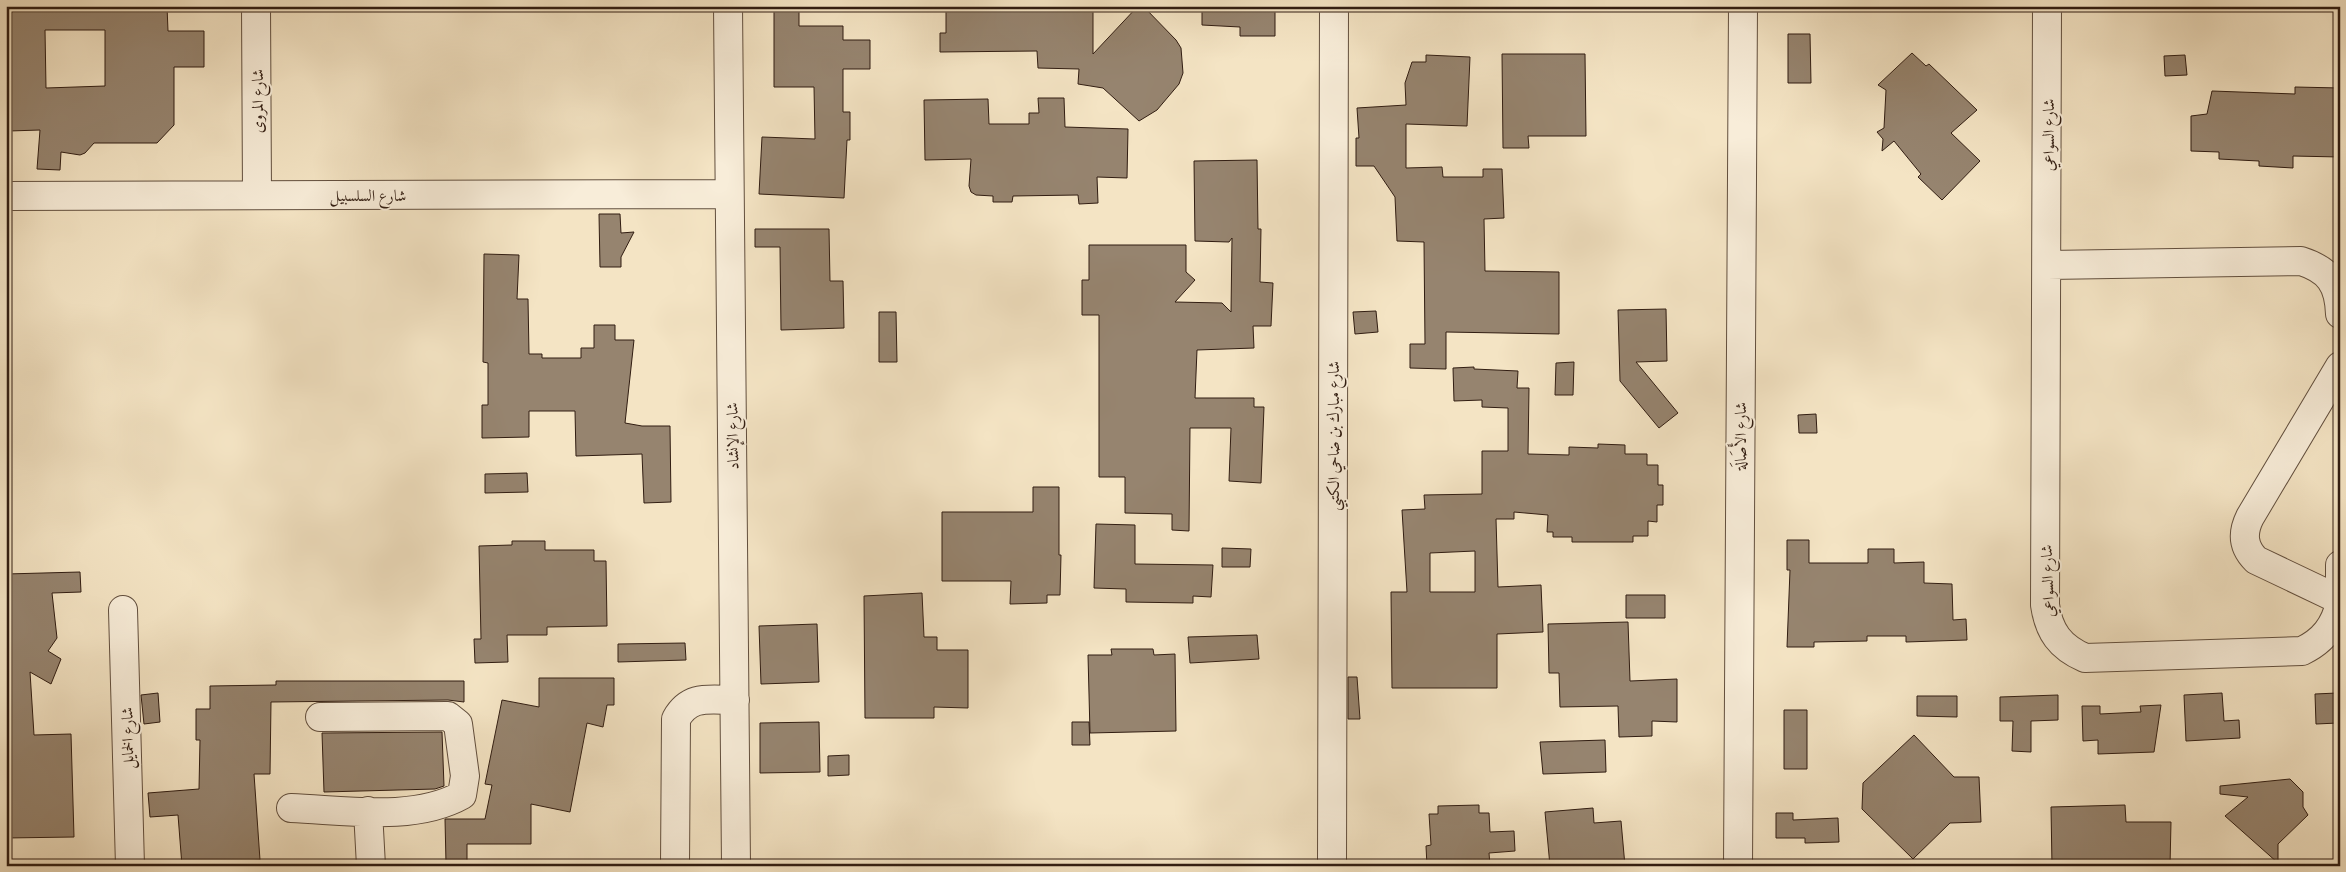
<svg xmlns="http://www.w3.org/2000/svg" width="2346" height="872" font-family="'Libre Bodoni',Amiri,serif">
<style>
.building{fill:#96846f;stroke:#311d12;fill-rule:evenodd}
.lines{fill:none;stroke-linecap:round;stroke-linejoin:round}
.minor-casing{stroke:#624f3e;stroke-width:30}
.minor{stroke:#f8edd9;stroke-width:28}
.labels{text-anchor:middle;stroke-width:4;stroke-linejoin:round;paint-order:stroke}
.street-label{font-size:16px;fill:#311d12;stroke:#f8edd9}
</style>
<rect width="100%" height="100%" fill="#f4e4c4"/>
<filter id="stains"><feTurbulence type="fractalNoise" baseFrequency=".004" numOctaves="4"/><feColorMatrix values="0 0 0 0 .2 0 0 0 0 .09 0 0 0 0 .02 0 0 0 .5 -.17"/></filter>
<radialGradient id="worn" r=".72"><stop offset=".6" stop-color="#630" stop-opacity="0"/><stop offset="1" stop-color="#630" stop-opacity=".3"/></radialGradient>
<path class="building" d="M 6,6 L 167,6 L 168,31 L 204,31 L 204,67 L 174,67 L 174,125 L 157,143 L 94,143 L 85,153 L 80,155 L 61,152 L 60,170 L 37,169 L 40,130 L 9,131 L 9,85 L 6,85 ZM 45,30 L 105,30 L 105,86 L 46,88 Z
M 1138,6 L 1143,6 L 1176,40 L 1181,48 L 1183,73 L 1179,84 L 1157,110 L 1139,121 L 1103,88 L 1078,84 L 1079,69 L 1038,68 L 1037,51 L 940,52 L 940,33 L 946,33 L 946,9 L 1093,8 L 1093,54 Z
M 1202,6 L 1275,6 L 1275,36 L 1240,36 L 1240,27 L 1202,25 Z
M 774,8 L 799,8 L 799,26 L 843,26 L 843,40 L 870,40 L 870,69 L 843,69 L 843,112 L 850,112 L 850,140 L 847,140 L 844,198 L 759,194 L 762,137 L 815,139 L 814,87 L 774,87 Z
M 1788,34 L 1810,34 L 1811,83 L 1788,83 Z
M 1912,53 L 1926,66 L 1929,64 L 1977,110 L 1951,133 L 1980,161 L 1942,200 L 1918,177 L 1921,174 L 1894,141 L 1882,151 L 1883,139 L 1877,132 L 1884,128 L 1886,90 L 1878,85 Z
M 1502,54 L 1585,54 L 1586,136 L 1528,136 L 1529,148 L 1503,148 Z
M 1426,55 L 1470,57 L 1467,126 L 1406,124 L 1406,168 L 1442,167 L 1443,177 L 1483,177 L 1483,169 L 1502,169 L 1504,218 L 1484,219 L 1485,271 L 1559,272 L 1559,334 L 1446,332 L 1446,369 L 1410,368 L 1410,344 L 1425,344 L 1424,242 L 1397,241 L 1395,197 L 1374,166 L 1356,166 L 1356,138 L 1359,138 L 1357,108 L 1406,105 L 1405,83 L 1412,62 L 1426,62 Z
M 2185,55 L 2187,75 L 2165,76 L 2164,56 Z
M 2295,87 L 2340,88 L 2340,157 L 2293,156 L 2293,168 L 2259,166 L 2259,161 L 2219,159 L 2219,152 L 2191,151 L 2191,116 L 2207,114 L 2212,91 L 2295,94 Z
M 1038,98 L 1064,98 L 1065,127 L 1128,129 L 1127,178 L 1097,177 L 1098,203 L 1079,204 L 1078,195 L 1013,196 L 1012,202 L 993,202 L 993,196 L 976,195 L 971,192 L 969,186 L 971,159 L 925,160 L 924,100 L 988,99 L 989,124 L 1029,124 L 1029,113 L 1039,113 Z
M 1257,160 L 1258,229 L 1261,229 L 1260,282 L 1273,283 L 1271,326 L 1253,326 L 1254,348 L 1197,350 L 1195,398 L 1254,398 L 1254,407 L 1264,407 L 1261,483 L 1229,481 L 1231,428 L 1190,428 L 1189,531 L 1172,530 L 1172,514 L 1125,513 L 1125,477 L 1099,477 L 1099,315 L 1082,315 L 1082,280 L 1089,280 L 1089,245 L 1186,245 L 1186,272 L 1195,280 L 1175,302 L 1222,303 L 1231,312 L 1232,238 L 1229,242 L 1195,241 L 1194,161 Z
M 599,214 L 620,214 L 621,233 L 634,232 L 621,257 L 621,267 L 600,267 Z
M 755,229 L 829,229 L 830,281 L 843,281 L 844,328 L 781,330 L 780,247 L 755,247 Z
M 484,254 L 519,255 L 517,299 L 528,299 L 529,354 L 542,354 L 542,358 L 581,358 L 581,348 L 594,348 L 594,325 L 615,325 L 615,340 L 634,340 L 625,423 L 642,426 L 670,426 L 671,502 L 644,503 L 642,454 L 576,456 L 575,411 L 529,411 L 529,437 L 482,438 L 482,405 L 488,405 L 488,363 L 483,362 Z
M 1666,309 L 1667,361 L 1636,362 L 1678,413 L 1659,428 L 1620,381 L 1618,310 Z
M 1376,311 L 1378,332 L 1355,334 L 1353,312 Z
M 879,312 L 896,312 L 897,362 L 879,362 Z
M 1574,362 L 1573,395 L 1555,395 L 1556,363 Z
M 1474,367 L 1474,369 L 1518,371 L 1517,388 L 1529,388 L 1528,454 L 1569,455 L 1569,447 L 1598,448 L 1598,444 L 1625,445 L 1625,454 L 1647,454 L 1647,465 L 1658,465 L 1658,485 L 1663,485 L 1663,505 L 1657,505 L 1657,522 L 1648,521 L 1648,536 L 1633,536 L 1633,542 L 1572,542 L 1572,537 L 1553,537 L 1553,532 L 1547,532 L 1548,515 L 1514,512 L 1514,519 L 1496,519 L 1498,587 L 1541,585 L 1543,632 L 1497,634 L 1497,688 L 1392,688 L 1391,592 L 1407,592 L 1402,510 L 1425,509 L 1424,495 L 1482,494 L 1482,451 L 1508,451 L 1508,408 L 1482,407 L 1482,400 L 1454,401 L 1453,368 ZM 1475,551 L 1475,592 L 1430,592 L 1430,553 Z
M 1816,414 L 1817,433 L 1799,433 L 1798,415 Z
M 527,473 L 528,492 L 485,493 L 485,474 Z
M 1033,487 L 1059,487 L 1059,555 L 1061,555 L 1060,595 L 1047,595 L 1047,603 L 1010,604 L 1011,581 L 942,581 L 942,512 L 1033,512 Z
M 1096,524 L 1135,525 L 1135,564 L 1213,565 L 1211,597 L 1193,596 L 1193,603 L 1126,602 L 1126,589 L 1094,588 Z
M 1787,540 L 1809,540 L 1809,563 L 1868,563 L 1868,549 L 1894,549 L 1894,563 L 1924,562 L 1924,583 L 1952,584 L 1953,620 L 1966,619 L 1967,640 L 1906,642 L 1906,636 L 1867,636 L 1867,641 L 1814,642 L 1814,647 L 1787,647 L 1790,570 L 1787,570 Z
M 512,541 L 545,541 L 545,550 L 594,550 L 594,561 L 606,561 L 607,626 L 547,627 L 547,635 L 507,635 L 508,662 L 475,663 L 474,639 L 481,639 L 479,546 L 512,545 Z
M 1222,548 L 1251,549 L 1250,567 L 1222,567 Z
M 80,572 L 81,592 L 52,593 L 57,638 L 48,651 L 61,659 L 51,684 L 30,672 L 34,735 L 71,734 L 74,837 L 6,838 L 6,574 Z
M 922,593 L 924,637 L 937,637 L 937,650 L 968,650 L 968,708 L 934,707 L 934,718 L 865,718 L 864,596 Z
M 1626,595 L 1665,595 L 1665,618 L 1626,618 Z
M 1628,622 L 1630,681 L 1677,679 L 1677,722 L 1652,721 L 1652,736 L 1619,737 L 1618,706 L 1560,707 L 1559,673 L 1549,673 L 1548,624 Z
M 817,624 L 819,682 L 761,684 L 759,626 Z
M 1257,635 L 1259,659 L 1190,663 L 1188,637 Z
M 685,643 L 686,660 L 618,662 L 618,644 Z
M 1111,649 L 1153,649 L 1154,655 L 1175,654 L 1176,731 L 1090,733 L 1088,655 L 1112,655 Z
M 1348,677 L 1357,677 L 1360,719 L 1348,719 Z
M 539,678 L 614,678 L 614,705 L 607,705 L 603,727 L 587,723 L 570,812 L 531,804 L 531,844 L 467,844 L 467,863 L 446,863 L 445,819 L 485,819 L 492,785 L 485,784 L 502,700 L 539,707 Z
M 276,681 L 464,681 L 464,702 L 448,700 L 271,702 L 270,774 L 254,774 L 260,860 L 182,866 L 178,815 L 150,817 L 148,793 L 199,789 L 200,740 L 196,740 L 196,709 L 210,709 L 210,686 L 276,685 Z
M 158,693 L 160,722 L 144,724 L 141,695 Z
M 2222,693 L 2224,721 L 2239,720 L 2240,738 L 2186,741 L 2184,695 Z
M 2337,693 L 2338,723 L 2316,724 L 2315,694 Z
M 2058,695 L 2058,720 L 2031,721 L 2031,752 L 2012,751 L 2013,721 L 2000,721 L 2000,697 Z
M 1917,696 L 1957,696 L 1957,717 L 1917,716 Z
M 2161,705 L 2154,752 L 2098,754 L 2098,740 L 2083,741 L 2082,706 L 2100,706 L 2100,714 L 2141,712 L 2140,706 Z
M 1784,710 L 1807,710 L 1807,769 L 1784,769 Z
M 819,722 L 820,772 L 760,773 L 760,723 Z
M 1072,722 L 1089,722 L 1090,745 L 1072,745 Z
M 442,732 L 444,786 L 435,789 L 324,792 L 322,733 Z
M 1914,735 L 1954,777 L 1979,777 L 1981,822 L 1950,823 L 1913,859 L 1862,809 L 1863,783 Z
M 1605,740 L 1606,772 L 1543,774 L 1540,742 Z
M 849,755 L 849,775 L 828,776 L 828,756 Z
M 2290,779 L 2303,792 L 2303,807 L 2308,815 L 2278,844 L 2278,863 L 2225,816 L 2248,797 L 2220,794 L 2220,786 Z
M 1479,805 L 1479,813 L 1489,813 L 1490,832 L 1514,831 L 1515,851 L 1489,853 L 1490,866 L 1427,866 L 1426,846 L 1431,845 L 1429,814 L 1438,814 L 1438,806 Z
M 2125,805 L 2126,822 L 2171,822 L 2170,866 L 2052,866 L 2051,807 Z
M 1593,808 L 1594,823 L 1621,821 L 1625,866 L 1550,866 L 1545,812 Z
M 1776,813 L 1793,813 L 1793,820 L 1838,818 L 1839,842 L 1805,843 L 1805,838 L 1776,838 Z"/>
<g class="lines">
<g class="minor-casing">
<path id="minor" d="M 256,6 L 257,195
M 728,6 L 736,866
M 2047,6 L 2045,605 C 2049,632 2060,647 2085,658 L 2302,651 C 2323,641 2335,626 2340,603
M 6,196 L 729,194
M 2048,265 L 2301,261 C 2329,270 2339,284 2340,314
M 2340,366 L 2250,517 C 2242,533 2243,547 2256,560 L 2340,600
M 2340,565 L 2340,588
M 123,610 L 130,866
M 291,808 C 345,810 414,822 462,795 L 465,776 L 458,724 L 448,716 L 320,717
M 368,811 L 371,866
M 675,866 L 676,719 C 690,694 710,700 735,700
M 1332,866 L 1334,6
M 1738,866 L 1743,6"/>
</g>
<use href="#minor" class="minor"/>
</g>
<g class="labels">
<g class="street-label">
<text transform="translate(257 101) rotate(-90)" y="6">شارع المروى</text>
<text transform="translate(2048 135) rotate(-90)" y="6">شارع السواعي</text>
<text x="368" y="201">شارع السلسبيل</text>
<text transform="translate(732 436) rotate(-91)" y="6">شارع الإنشاد</text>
<text transform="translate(1333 436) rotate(-90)" y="6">شارع مبارك بن ضاحي الكتبي</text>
<text transform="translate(1740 436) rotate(-90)" y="6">شارع الأَصَالَة</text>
<text transform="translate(2047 581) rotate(-92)" y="6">شارع السواعي</text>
<text transform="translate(127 738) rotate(-91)" y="6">شارع الخمايل</text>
</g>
</g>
<rect width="2346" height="872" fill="none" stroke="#f4e4c4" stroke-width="25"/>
<rect x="8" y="8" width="2331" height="857" fill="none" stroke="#311d12" stroke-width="2.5"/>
<rect x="12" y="12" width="2321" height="847" fill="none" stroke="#311d12"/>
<rect width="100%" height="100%" filter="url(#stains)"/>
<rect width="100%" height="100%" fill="url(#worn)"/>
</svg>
